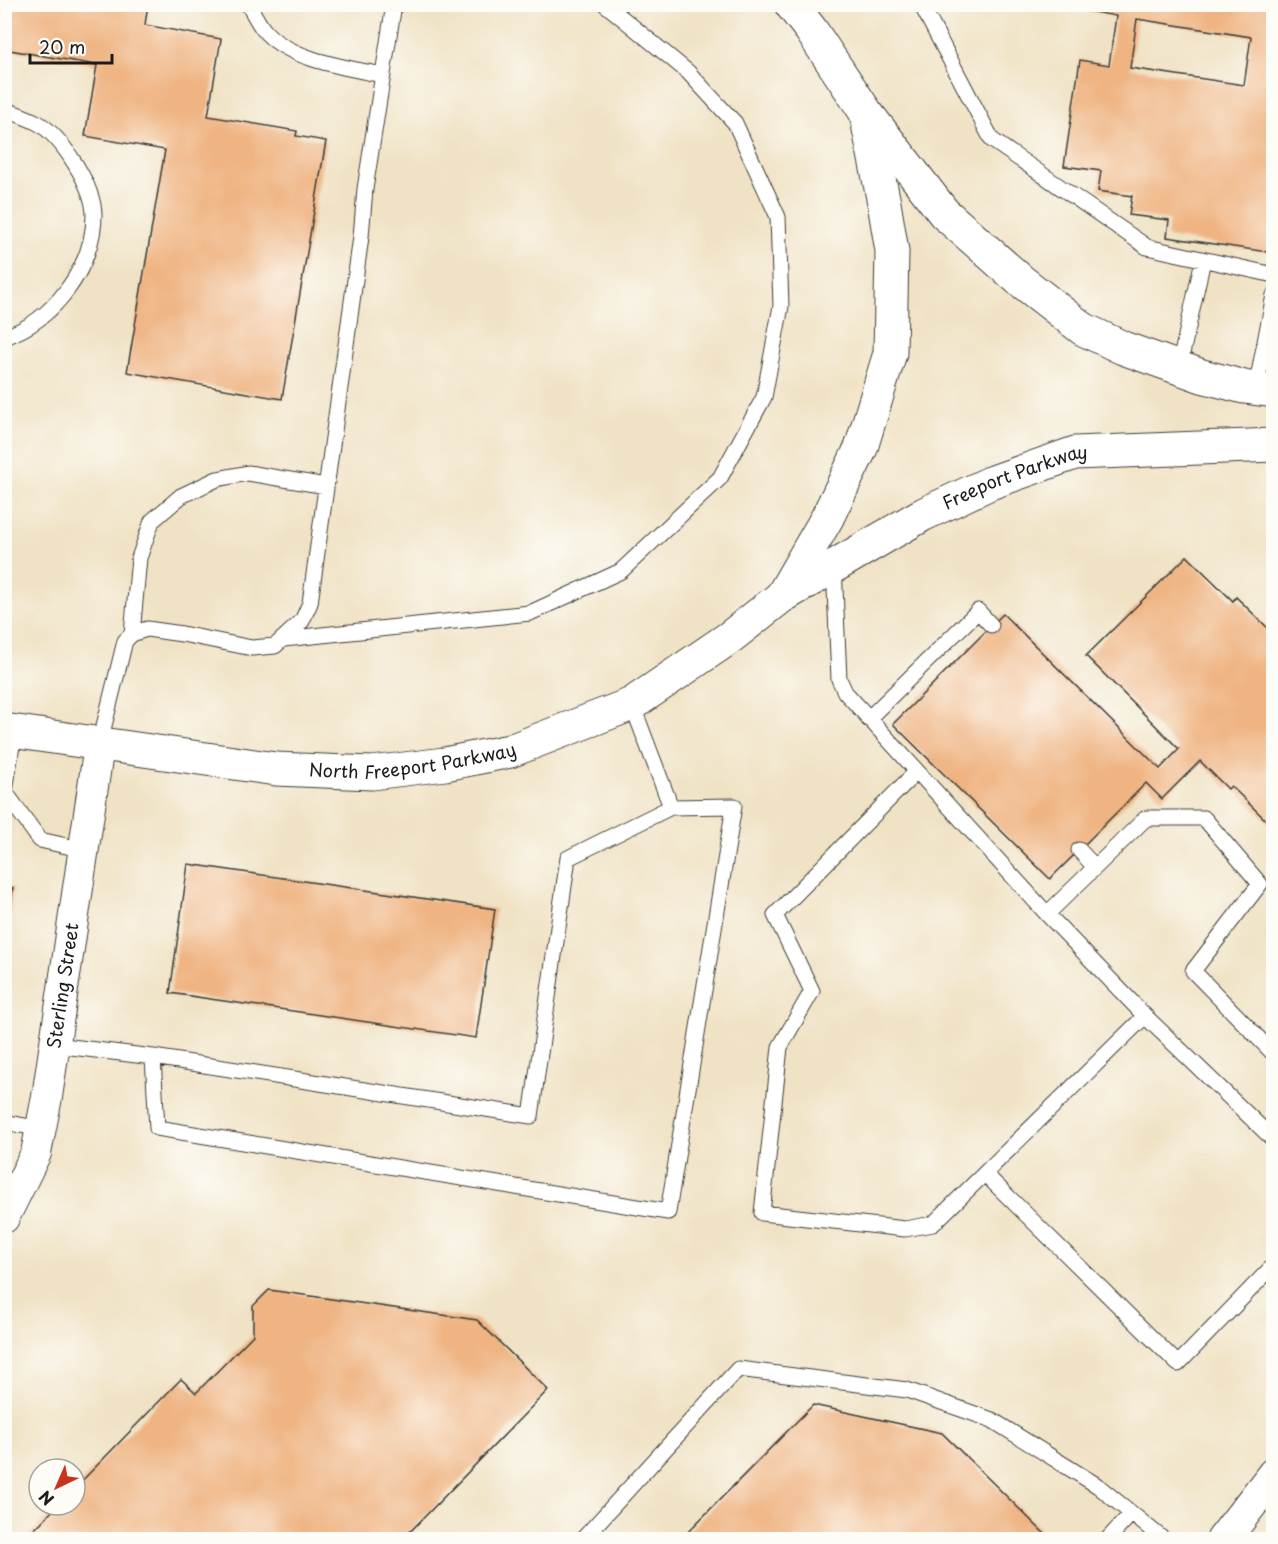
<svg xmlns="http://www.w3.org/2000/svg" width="1278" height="1544" font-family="'Playpen Sans',sans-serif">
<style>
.building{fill:#efb482;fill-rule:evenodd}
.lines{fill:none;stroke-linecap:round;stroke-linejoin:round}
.service-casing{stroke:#3c3a35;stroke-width:17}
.minor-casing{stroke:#3c3a35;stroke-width:32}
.secondary-casing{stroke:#3c3a35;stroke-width:35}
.service{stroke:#fff;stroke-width:15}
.minor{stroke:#fff;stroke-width:30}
.secondary{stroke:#fff;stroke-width:33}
.labels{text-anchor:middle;stroke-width:4.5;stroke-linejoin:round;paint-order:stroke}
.street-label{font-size:18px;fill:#1c1c1c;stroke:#fdfcf7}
</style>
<rect width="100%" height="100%" fill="#fdfcf7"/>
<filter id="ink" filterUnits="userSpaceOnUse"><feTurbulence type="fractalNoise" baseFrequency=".0167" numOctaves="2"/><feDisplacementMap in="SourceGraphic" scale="12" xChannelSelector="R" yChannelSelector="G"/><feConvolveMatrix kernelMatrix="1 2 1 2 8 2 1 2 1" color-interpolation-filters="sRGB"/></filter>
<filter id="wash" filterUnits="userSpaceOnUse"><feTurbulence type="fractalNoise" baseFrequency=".008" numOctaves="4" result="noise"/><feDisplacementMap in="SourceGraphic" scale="24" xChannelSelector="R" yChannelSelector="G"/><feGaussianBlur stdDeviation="1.35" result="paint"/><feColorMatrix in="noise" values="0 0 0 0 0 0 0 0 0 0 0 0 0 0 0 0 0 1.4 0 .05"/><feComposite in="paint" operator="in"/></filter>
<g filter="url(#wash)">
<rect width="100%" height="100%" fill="#f0e2c4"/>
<g id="blocks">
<path class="building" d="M 4,4 L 148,4 L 145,25 L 221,39 L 208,116 L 297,131 L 296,136 L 326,141 L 282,399 L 127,372 L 165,150 L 85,136 L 97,65 L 4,49 Z
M 1050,4 L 1274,4 L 1274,58 L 1269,90 L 1274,90 L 1274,253 L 1167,237 L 1169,220 L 1129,215 L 1132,196 L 1098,191 L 1101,171 L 1064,166 L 1080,60 L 1109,65 L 1116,16 ZM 1137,19 L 1251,37 L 1244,85 L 1130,68 Z
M 1187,556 L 1233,601 L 1236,597 L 1274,634 L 1274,828 L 1231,786 L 1228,789 L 1200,761 L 1162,799 L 1146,783 L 1050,879 L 893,724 L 1003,614 L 1160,769 L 1179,749 L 1086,656 Z
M 188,864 L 495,909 L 476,1038 L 170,993 Z
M 4,887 L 13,888 L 6,941 L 4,941 Z
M 269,1290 L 477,1320 L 548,1390 L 402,1540 L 24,1540 L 58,1505 L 75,1505 L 75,1488 L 181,1379 L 196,1393 L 253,1335 L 253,1306 Z
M 813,1405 L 942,1433 L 1051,1540 L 680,1540 Z"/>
</g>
</g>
<g filter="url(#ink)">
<use href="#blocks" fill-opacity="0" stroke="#3c3a35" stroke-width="1.5"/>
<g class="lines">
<g class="service-casing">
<path id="service" d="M 248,4 C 253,12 257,21 263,29 C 286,59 347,68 383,75
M 921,4 L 992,140 L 1147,247 L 1274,275
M 4,110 C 16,113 28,118 38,123 C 62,137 94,187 94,215 C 94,266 53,322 4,337
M 1179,367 L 1203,260
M 1256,389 L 1274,295
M 834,566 L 839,679 L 845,692 L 1047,914 L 1146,818 L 1204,818 L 1260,884 L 1193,971 L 1274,1054
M 132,634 L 139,558 L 152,521 L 181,496 L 217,479 L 248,473 L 326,486
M 284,639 L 530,613 L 621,571 L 720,478 L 764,397 L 781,306 L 778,217 L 735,123 L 688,72 L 605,4
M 868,719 L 978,611 L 991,625
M 14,732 L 5,792 L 40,840 L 84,850
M 99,746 L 125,641 L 132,634 L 147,629 L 182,634 L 252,648 L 275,646 L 302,621 L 310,603 L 361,237 L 365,189 L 394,4
M 917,771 L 775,915 L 812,991 L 780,1047 L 762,1213 L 905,1229 L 933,1224 L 1145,1016 L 1047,914
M 1079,850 L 1095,867
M 1145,1016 L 1274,1140
M 55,1045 L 153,1057 L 157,1128 L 668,1212 L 734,806 L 671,807 L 632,704
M 153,1057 L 531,1116 L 568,858 L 671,807
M 4,1122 L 41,1129
M 985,1174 L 1178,1364 L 1274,1265
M 582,1540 L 738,1369 L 907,1390 L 992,1420 L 1098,1486 L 1164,1540
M 1107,1540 L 1131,1514"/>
</g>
<g class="minor-casing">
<g id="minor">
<path id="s1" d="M 4,1218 L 36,1153 L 47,1097 L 99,746"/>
</g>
</g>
<g class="secondary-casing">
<g id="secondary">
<path d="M 791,4 L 811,30 L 865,111 L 944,213 L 1020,280 L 1083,329 L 1123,348 L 1202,376 L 1244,387 L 1274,391"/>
<path d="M 782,596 L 827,518 L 861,448 L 890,353 L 892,251 L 884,203 L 867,119"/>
<path id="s2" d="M 4,730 L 276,769 L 372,773 L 445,764 L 510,751 L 632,704 L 729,638 L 781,597 L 922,515 L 990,483 L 1075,453 L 1274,445"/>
<path d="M 1223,1540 L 1274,1474"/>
</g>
</g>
<use href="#service" class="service"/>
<use href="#minor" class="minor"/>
<use href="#secondary" class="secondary"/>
</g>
</g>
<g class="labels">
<g class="street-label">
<text dy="6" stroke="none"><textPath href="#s2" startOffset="1089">Freeport Parkway</textPath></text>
<text dy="6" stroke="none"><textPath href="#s2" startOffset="412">North Freeport Parkway</textPath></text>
<text dy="6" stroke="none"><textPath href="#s1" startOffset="242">Sterling Street</textPath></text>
</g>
</g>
<rect width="1278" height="1544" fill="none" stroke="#fdfcf7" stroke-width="24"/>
<g transform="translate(57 1487) rotate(224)"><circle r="28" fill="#fdfcf7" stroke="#a3a29f" stroke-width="1.5"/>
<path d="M0-4.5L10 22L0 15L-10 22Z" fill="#c8321e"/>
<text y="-9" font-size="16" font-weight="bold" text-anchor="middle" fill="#1c1c1c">N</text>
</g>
<path d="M30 54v9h82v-9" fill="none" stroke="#1c1c1c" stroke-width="3"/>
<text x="39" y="54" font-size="18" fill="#1c1c1c" stroke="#fdfcf7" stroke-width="4.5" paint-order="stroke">20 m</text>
</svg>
